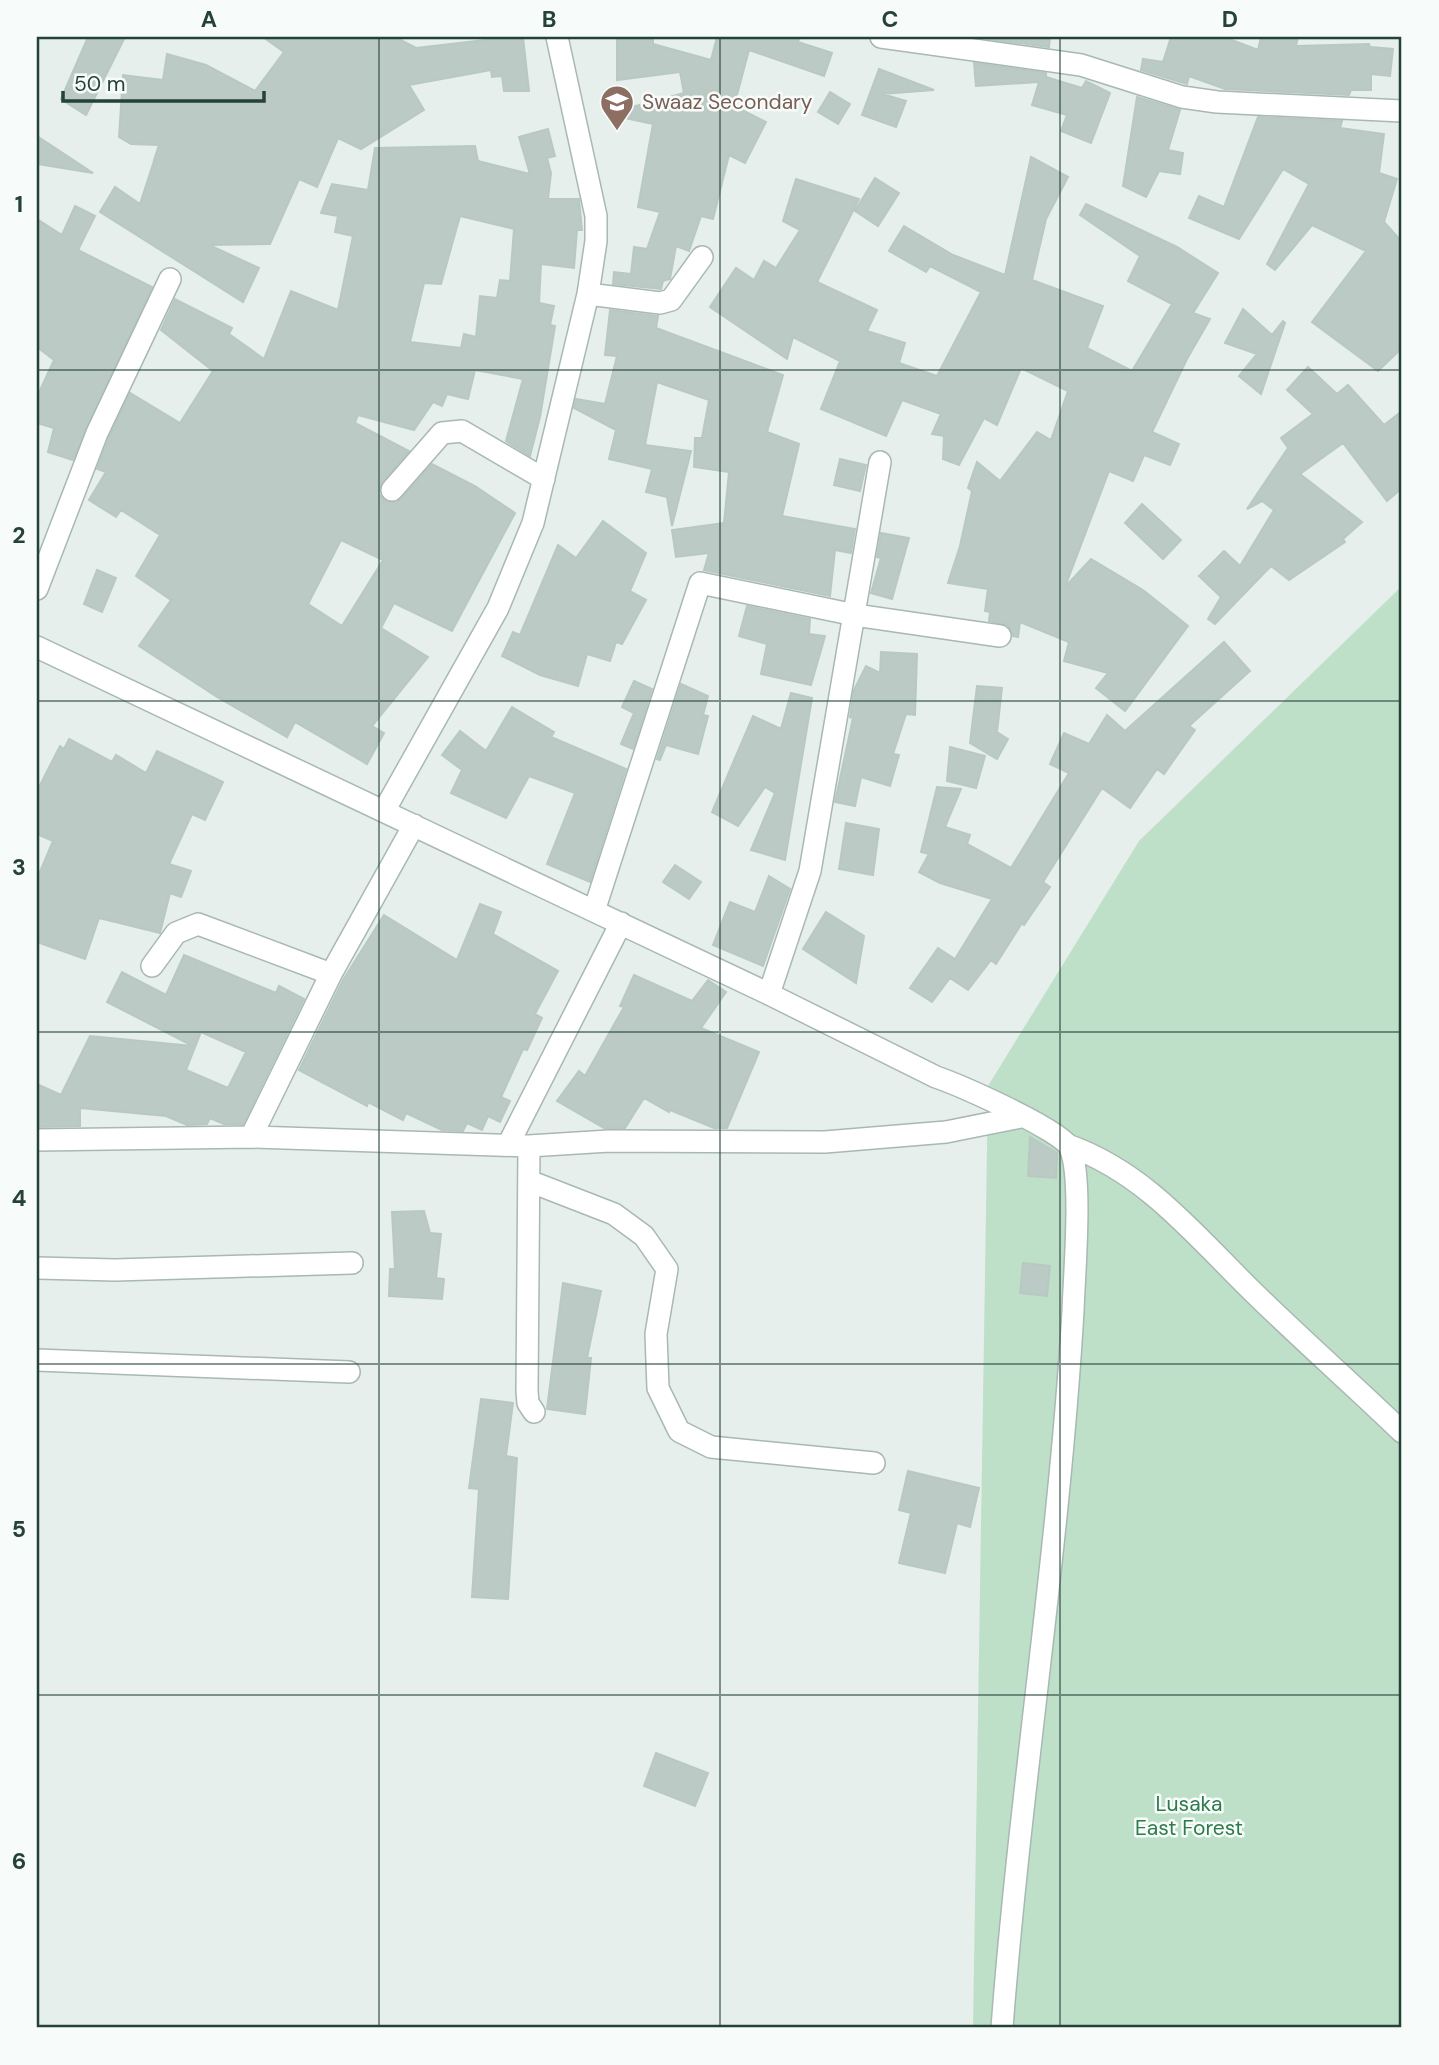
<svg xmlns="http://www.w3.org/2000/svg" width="1439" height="2065" font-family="'DM Sans',sans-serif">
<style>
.green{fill:#bfe0c8}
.building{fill:#bbcac4;stroke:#b8c9c2;stroke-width:2;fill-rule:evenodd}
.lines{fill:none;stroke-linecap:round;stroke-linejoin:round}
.minor-casing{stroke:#a8b8b2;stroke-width:24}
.minor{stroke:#fff;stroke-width:21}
.grid{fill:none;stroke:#24423a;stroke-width:2;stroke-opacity:0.55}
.labels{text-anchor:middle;stroke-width:5;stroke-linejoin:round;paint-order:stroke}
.education-label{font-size:21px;fill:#785e54;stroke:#f7fbf9;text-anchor:start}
.park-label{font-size:21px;fill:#2d7a4b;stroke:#f7fbf9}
.neatline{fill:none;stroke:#24423a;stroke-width:2.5}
.grid-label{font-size:23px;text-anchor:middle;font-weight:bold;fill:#24423a}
</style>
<rect width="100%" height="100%" fill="#e6efeb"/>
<path class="green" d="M 1402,586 L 1402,2028 L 973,2028 L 988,1086 L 1139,841 Z"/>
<path class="building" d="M 88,37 L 125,37 L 86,115 L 61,99 Z
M 263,37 L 395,37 L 416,48 L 485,40 L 484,37 L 523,37 L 529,91 L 504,91 L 502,76 L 492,77 L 491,70 L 409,85 L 424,110 L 361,149 L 338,138 L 317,187 L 299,179 L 270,244 L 209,245 L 259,268 L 243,302 L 100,212 L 115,187 L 140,204 L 154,161 L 157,162 L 154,160 L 159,145 L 131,144 L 119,137 L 123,75 L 163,80 L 167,54 L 206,65 L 255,91 L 284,52 Z
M 717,37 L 800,37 L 798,42 L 832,53 L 824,76 L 749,50 L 734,106 L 766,122 L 745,163 L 729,155 L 713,219 L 701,216 L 689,251 L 676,246 L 670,279 L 663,281 L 661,289 L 613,284 L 614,272 L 631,274 L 634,247 L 647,249 L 660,212 L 638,207 L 653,124 L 606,114 L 684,93 L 680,72 L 617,80 L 617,39 L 653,39 L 653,44 L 711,60 Z
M 974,37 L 1050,37 L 1049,47 Z
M 1171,37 L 1224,37 L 1258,50 L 1261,37 L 1298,37 L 1296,46 L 1369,44 L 1370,47 L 1393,49 L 1390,76 L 1371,74 L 1371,90 L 1351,90 L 1349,95 L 1225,89 L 1189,76 L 1187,84 L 1141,70 L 1143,59 L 1163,62 Z
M 974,63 L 1046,73 L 1046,77 L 1082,88 L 1086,81 L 1110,93 L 1091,143 L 1061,131 L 1067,115 L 1032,105 L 1039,82 L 976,86 Z
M 879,69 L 934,90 L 882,94 L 906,101 L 896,127 L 862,115 Z
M 830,92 L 850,104 L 838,124 L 818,112 Z
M 1137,97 L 1180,110 L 1168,150 L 1183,153 L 1180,174 L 1159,171 L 1146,197 L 1123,186 Z
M 1258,117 L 1342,121 L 1340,128 L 1384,134 L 1379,173 L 1397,179 L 1384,222 L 1402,242 L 1402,348 L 1378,371 L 1312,322 L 1366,251 L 1312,225 L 1275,270 L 1267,264 L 1309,184 L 1283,169 L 1239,239 L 1189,218 L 1199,196 L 1224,207 Z
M 548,129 L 555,156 L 547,158 L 551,173 L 548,199 L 579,199 L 582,230 L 577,230 L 574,268 L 541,264 L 539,303 L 554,306 L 550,325 L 555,326 L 540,417 L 530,456 L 506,441 L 523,379 L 475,370 L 468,399 L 447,394 L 442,406 L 433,402 L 414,430 L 358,415 L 355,423 L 409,451 L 382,482 L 379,494 L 384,500 L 396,503 L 401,499 L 432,464 L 475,486 L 515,513 L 452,631 L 394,603 L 381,628 L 428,657 L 372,726 L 384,733 L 367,764 L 295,722 L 287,737 L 217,697 L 139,646 L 171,600 L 136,576 L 160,535 L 121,510 L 116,517 L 89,500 L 106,472 L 97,469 L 109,438 L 130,393 L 180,423 L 213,371 L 161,330 L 175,299 L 232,328 L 229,334 L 264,359 L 291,291 L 338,310 L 353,236 L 335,232 L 338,216 L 321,213 L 332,184 L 368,190 L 375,148 L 475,146 L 478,161 L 530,174 L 519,137 ZM 460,216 L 514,229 L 510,281 L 500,280 L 497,298 L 480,296 L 476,337 L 464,334 L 461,348 L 410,342 L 424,283 L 441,284 ZM 341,540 L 383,560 L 342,626 L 308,604 Z
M 37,136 L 93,173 L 37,164 Z
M 1031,157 L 1068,177 L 1046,219 L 1032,280 L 1103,306 L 1087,348 L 1132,371 L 1172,304 L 1128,281 L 1140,256 L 1080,215 L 1086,204 L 1177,247 L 1218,273 L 1193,313 L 1210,319 L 1187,359 L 1152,432 L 1179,444 L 1170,465 L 1144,455 L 1133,481 L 1109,471 L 1065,587 L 1091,559 L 1143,590 L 1188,626 L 1125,711 L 1096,688 L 1108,673 L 1064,661 L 1069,642 L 1020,622 L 1018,637 L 1013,636 L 1008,625 L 989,621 L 990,612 L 985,611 L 988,589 L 948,583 L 960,546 L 972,491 L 968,488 L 977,462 L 1000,481 L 1037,432 L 1051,440 L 1068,391 L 1021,368 L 997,425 L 984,418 L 959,465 L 943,459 L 944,436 L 932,434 L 941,414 L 902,400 L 886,436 L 821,409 L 840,361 L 793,337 L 787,359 L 710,307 L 736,268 L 754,280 L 764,261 L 776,268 L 800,230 L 783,221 L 796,179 L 859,199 L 817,282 L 877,310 L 867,331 L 905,343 L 899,363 L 937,376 L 981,292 L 930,266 L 926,272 L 889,251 L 904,226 L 953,255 L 1005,275 Z
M 875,178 L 899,193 L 878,226 L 855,211 Z
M 75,206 L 95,216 L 78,250 L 152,287 L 73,460 L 48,452 L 54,428 L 37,423 L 37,397 L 54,360 L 37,347 L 37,219 L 62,235 Z
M 1243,309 L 1272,335 L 1283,321 L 1285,323 L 1261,394 L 1239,376 L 1257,354 L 1225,343 Z
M 610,310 L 658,316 L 656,328 L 783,375 L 767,432 L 799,444 L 782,516 L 855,529 L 851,553 L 835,550 L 830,596 L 704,570 L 709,553 L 676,557 L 672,530 L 724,523 L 729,472 L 694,467 L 695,438 L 702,438 L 709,400 L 657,382 L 645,445 L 691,451 L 672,526 L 667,497 L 646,492 L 652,469 L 609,459 L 616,430 L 574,408 L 576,399 L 605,404 L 617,356 L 605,355 Z
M 1308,367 L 1337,394 L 1348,385 L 1384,425 L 1402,411 L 1402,488 L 1387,501 L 1343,443 L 1300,474 L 1362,522 L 1343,539 L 1345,542 L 1289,580 L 1271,566 L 1215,624 L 1208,619 L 1221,597 L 1199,576 L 1224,551 L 1240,566 L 1274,510 L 1262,501 L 1247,509 L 1288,448 L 1281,438 L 1313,414 L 1287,390 Z
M 840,459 L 866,465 L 860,491 L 834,485 Z
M 1142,504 L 1181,540 L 1163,559 L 1125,523 Z
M 603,521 L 646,553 L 630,591 L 646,600 L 622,644 L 616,642 L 610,661 L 587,654 L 578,686 L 540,675 L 502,656 L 513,632 L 520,635 L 558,545 L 576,558 Z
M 881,533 L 909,538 L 892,599 L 871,593 L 881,558 L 877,557 Z
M 97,570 L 116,578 L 102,612 L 84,604 Z
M 747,606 L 810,619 L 809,634 L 825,636 L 811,685 L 761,674 L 767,644 L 739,636 Z
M 1224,642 L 1250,671 L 1189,726 L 1195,730 L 1164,774 L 1157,769 L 1130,808 L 1102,788 L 1043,882 L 1050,887 L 1024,925 L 1022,923 L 996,964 L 991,960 L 968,990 L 950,978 L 932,1002 L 910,988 L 938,948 L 955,959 L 992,899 L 940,883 L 919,872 L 929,854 L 921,852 L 937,787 L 961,789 L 945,827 L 970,835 L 967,844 L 1011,868 L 1069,773 L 1050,764 L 1064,733 L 1089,744 L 1107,715 L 1125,731 Z
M 881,652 L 917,654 L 915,715 L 906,714 L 893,754 L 899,755 L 890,786 L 861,777 L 855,806 L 835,802 L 853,718 L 850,717 L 854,690 L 866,666 L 880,673 Z
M 634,681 L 652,689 L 633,749 L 621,744 L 634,713 L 622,707 Z
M 681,684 L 708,696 L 703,715 L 708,716 L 698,754 L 666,745 L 660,760 L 657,759 Z
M 977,686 L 1002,688 L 997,732 L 1008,739 L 997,759 L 970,743 Z
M 791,693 L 812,698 L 785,860 L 751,850 L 775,793 L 765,787 L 738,826 L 712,812 L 753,716 L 781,729 Z
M 512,707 L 554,732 L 551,737 L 626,769 L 590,882 L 547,864 L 575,793 L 529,776 L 506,818 L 451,793 L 462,770 L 442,755 L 460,731 L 486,751 Z
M 69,739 L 112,762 L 116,755 L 146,773 L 157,751 L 223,782 L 205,820 L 192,814 L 169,864 L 191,871 L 181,897 L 170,893 L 160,933 L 99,918 L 85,959 L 37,942 L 37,879 L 53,841 L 37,834 L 37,791 L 60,746 L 64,749 Z
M 950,747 L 985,756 L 976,788 L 947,781 Z
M 846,823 L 879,829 L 873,875 L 839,869 Z
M 675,865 L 701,882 L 689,899 L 663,882 Z
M 769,876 L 790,889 L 763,966 L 713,945 L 730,902 L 755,912 Z
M 480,904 L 501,912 L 493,934 L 558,971 L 535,1014 L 542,1018 L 527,1050 L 523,1049 L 501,1097 L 510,1101 L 500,1122 L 488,1116 L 482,1130 L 467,1123 L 463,1131 L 442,1130 L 406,1113 L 403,1120 L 368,1102 L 367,1106 L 299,1070 L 343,980 L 384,915 L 457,960 Z
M 826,912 L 864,936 L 856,983 L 803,949 Z
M 184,955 L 276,993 L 279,986 L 304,999 L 243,1124 L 224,1124 L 210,1118 L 207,1124 L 187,1125 L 166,1116 L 80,1108 L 80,1126 L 37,1127 L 37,1084 L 61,1095 L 90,1036 L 193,1046 L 107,1002 L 122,972 L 166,995 ZM 201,1032 L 246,1052 L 228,1088 L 186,1070 Z
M 634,975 L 692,1001 L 708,980 L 726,992 L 701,1028 L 759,1052 L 727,1128 L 714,1128 L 670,1110 L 669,1112 L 644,1098 L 625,1128 L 604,1128 L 557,1101 L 579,1071 L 585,1076 L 624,1007 L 620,1006 Z
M 1030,1137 L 1057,1153 L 1056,1178 L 1028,1176 Z
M 424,1211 L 430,1233 L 441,1234 L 436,1278 L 444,1279 L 442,1299 L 389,1296 L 390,1269 L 395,1269 L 392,1212 Z
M 1023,1263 L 1050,1266 L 1047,1296 L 1020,1293 Z
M 563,1283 L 601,1291 L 587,1358 L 591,1358 L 585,1414 L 547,1409 Z
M 481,1399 L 513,1403 L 506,1456 L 517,1458 L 508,1599 L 472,1597 L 479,1489 L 469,1488 Z
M 908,1471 L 979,1488 L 970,1527 L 957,1523 L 945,1573 L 899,1563 L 911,1513 L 899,1510 Z
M 656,1753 L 708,1773 L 695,1806 L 644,1786 Z"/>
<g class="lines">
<g class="minor-casing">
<path id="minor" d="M 881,37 L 1081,65 L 1182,97 L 1217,102 L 1402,111
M 588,294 L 660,303 L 671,300 L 702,257
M 392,490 L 442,433 L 462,431 L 544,479
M 37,589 L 97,433 L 170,279
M 37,647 L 769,994 L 936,1077 C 959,1085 1062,1130 1070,1148 C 1083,1176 1074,1277 1073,1311 C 1059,1551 1020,1789 1002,2028
M 384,811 L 498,608 L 533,523 L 588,294 L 596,241 L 596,216 L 557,37
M 594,911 L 700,583 L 855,615 L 1000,636
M 152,966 L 176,933 L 198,924 L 331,974
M 769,994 L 810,871 L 880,462
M 251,1137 L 331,974 L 414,825
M 37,1140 L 251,1137 L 529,1146 L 609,1141 L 825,1142 L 946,1132 L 1021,1117
M 508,1145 L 621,923
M 529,1146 L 527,1391 L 528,1403 L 534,1412
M 1070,1146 C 1145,1173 1195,1235 1251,1290 C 1300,1338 1352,1384 1402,1432
M 529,1181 L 614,1214 L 644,1236 L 667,1269 L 656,1334 L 658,1388 L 679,1431 L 711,1447 L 874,1463
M 37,1268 L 115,1270 L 352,1263
M 37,1360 L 349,1372"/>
</g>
<use href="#minor" class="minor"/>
</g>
<path class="grid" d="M 379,37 L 379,2028M 720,37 L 720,2028M 1060,37 L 1060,2028M 37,370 L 1402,370M 37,701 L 1402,701M 37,1032 L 1402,1032M 37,1364 L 1402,1364M 37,1695 L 1402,1695"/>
<defs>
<g id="school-pin" transform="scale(1.75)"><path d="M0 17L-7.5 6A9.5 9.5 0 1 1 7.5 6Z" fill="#8d6e63" stroke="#f7fbf9"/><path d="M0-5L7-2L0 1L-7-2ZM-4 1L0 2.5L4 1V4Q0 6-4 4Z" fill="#fff"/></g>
</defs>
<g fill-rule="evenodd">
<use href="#school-pin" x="617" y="102"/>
</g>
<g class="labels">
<g class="education-label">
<text x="642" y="109">Swaaz Secondary</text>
</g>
<g class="park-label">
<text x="1189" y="1811">Lusaka<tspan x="1189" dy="24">East Forest</tspan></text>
</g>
</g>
<rect width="1439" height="2065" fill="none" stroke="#f7fbf9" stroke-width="77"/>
<path d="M63 91v10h201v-10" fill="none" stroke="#24423a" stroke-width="3.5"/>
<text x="74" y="91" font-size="21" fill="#24423a" stroke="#f7fbf9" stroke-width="5" paint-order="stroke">50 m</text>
<rect x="38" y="38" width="1362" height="1988" class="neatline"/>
<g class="grid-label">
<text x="209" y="27">A</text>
<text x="549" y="27">B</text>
<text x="890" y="27">C</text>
<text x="1230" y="27">D</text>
<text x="19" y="212">1</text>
<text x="19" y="543">2</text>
<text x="19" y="875">3</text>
<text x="19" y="1206">4</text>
<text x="19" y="1537">5</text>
<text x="19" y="1869">6</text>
</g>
</svg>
